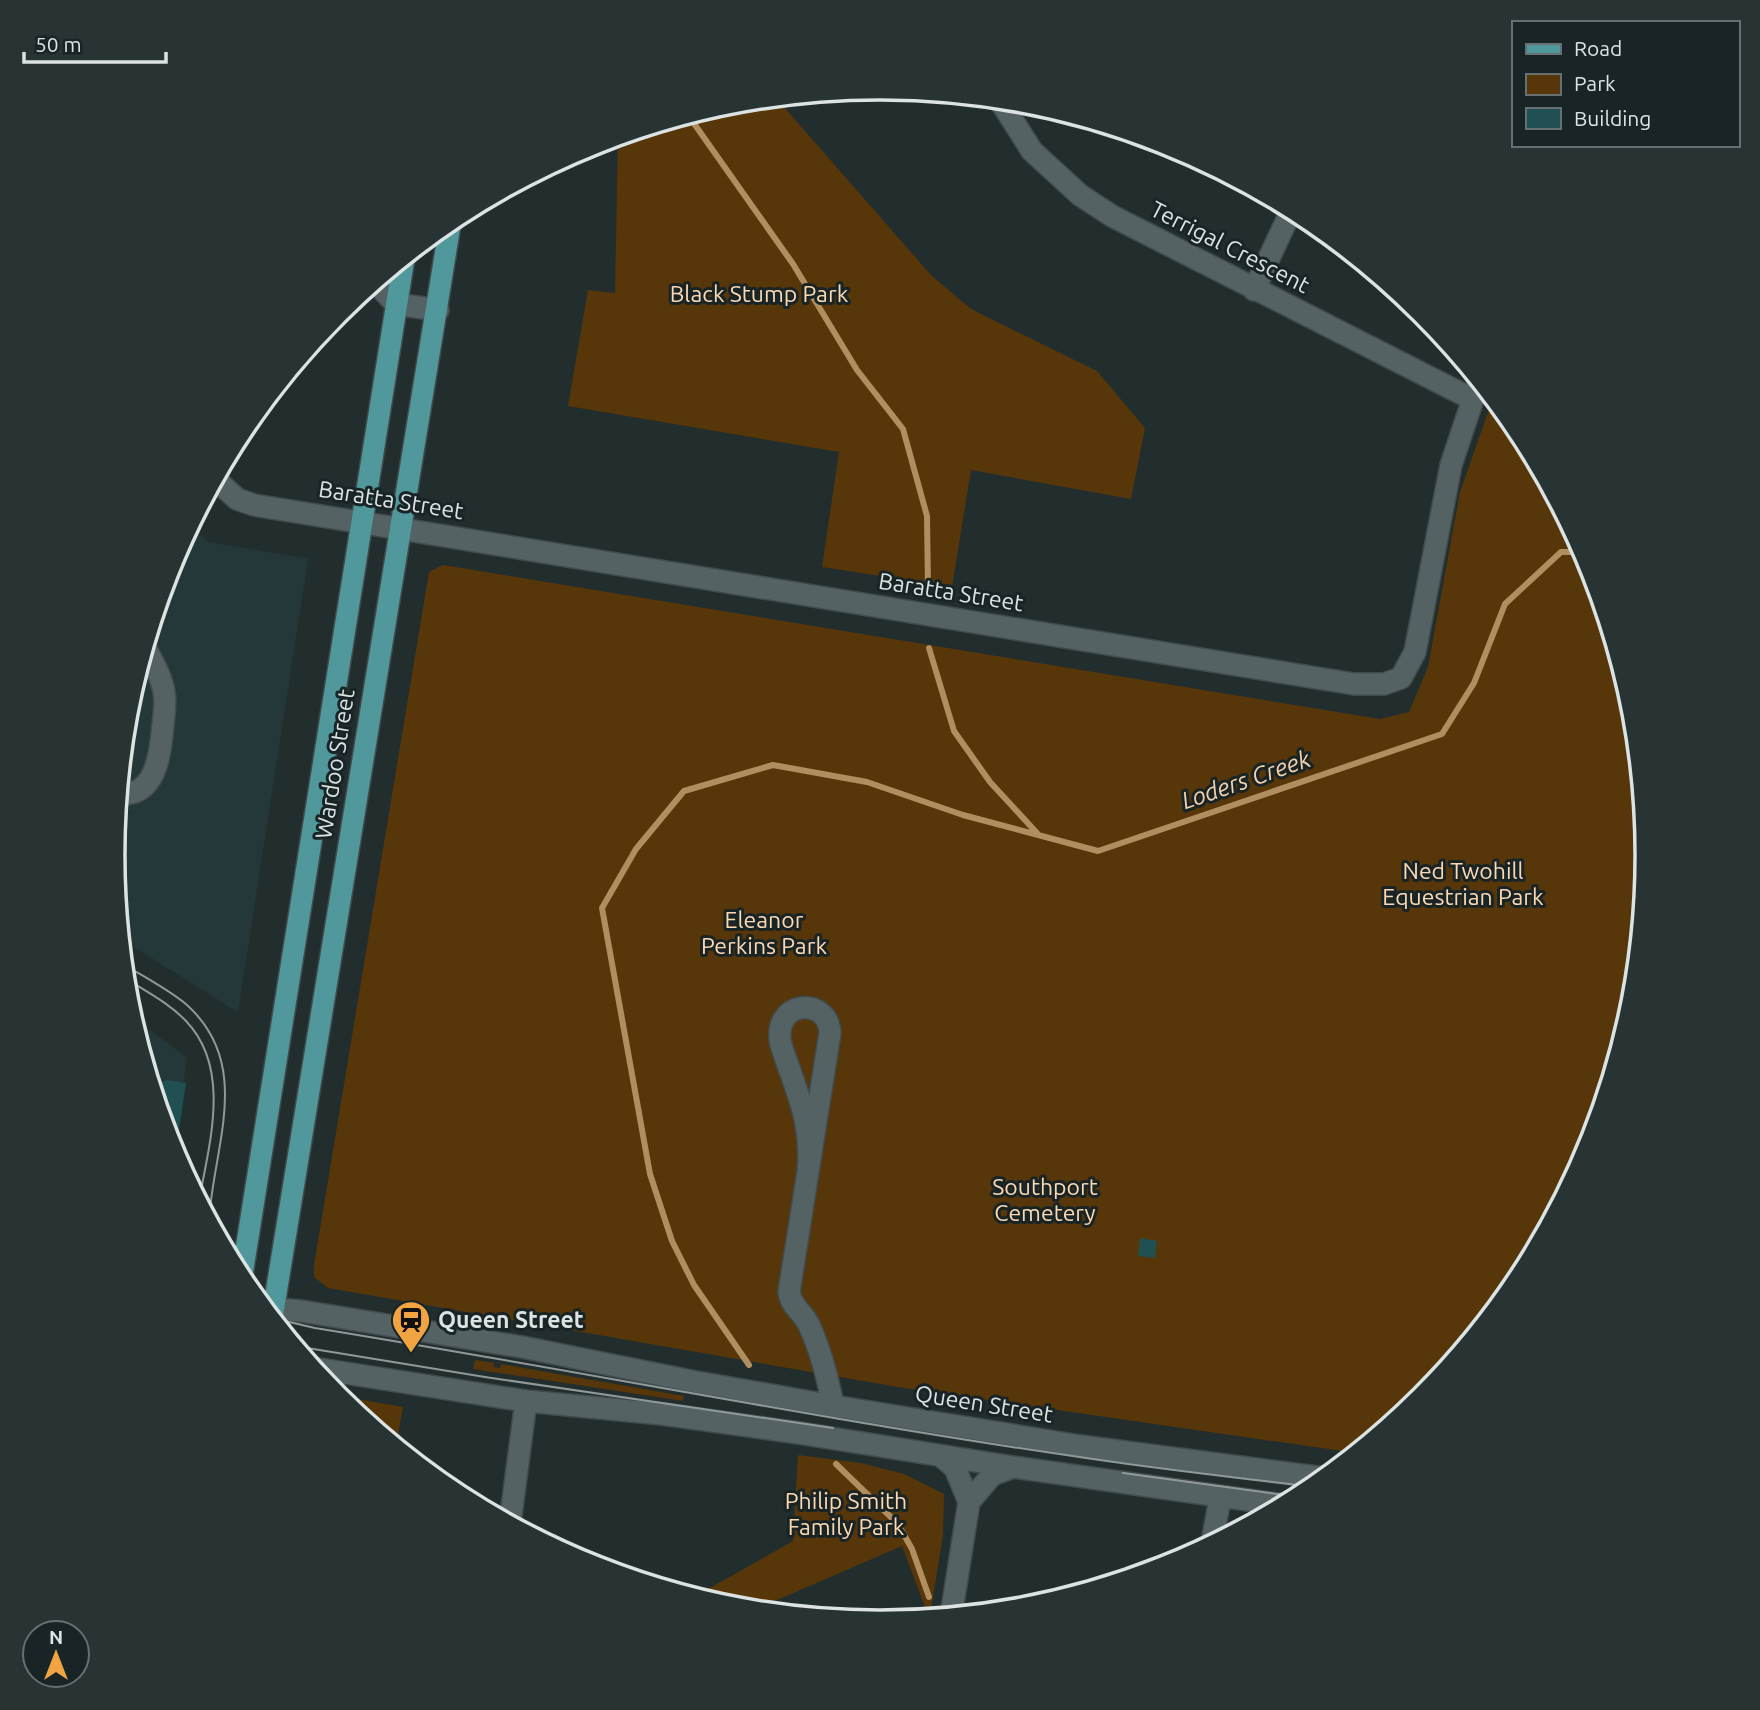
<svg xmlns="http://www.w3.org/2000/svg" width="1760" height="1710" font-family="Ubuntu,sans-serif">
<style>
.built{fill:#243839}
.green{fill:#573609}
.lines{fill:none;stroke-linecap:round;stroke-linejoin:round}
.stream{stroke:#b08e60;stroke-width:6}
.building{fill:#205052}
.minor-casing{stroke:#414b4c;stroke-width:24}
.major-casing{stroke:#414b4c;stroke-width:24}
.minor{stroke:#556263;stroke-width:21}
.major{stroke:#50989b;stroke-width:21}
.tram{stroke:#909999;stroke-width:2}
.labels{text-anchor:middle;stroke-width:6;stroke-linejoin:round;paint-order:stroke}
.street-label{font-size:23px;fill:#dbe3e3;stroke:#182425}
.park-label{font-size:23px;fill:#fdd9b3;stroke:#182425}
.poi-label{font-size:23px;font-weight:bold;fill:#dbe3e3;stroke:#182425;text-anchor:start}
.water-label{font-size:24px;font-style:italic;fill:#f5d1ab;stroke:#182425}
.rim{fill:none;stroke:#dbe3e3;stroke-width:3.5}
</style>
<rect width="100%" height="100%" fill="#222e2e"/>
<path class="built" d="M 190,525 L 208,542 L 308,559 L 238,1012 L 121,939 L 113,855 L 127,705 L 171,561 Z
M 131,1016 L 187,1058 L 174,1154 L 171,1148 Z"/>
<path class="green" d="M 776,98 L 931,275 L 971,309 L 1097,371 L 1145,428 L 1131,499 L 971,470 L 952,587 L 822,567 L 839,452 L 568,406 L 588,290 L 615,293 L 618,136 L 731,102 Z
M 1493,398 L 1518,429 L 1589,562 L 1633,706 L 1647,855 L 1633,1005 L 1589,1149 L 1518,1282 L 1422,1398 L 1356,1453 L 898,1387 L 328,1288 L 314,1277 L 314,1265 L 429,572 L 443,565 L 1380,719 L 1409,712 L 1428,667 L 1460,492 Z
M 475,1360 L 494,1363 L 494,1367 L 500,1368 L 501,1364 L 684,1396 L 683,1401 L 473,1369 Z
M 335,1395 L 403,1407 L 396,1446 L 337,1397 Z
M 798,1455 L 861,1463 L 904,1474 L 944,1494 L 943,1535 L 931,1609 L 927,1612 L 902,1546 L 754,1610 L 730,1608 L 694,1597 L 793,1541 Z"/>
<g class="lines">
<path class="stream" d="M 688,115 L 793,264 L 857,370 L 903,429 L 927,516 L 928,588
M 929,648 L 954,731 L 990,782 L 1037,833
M 749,1365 L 694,1285 L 672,1241 L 650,1174 L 602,908 L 636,849 L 684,791 L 773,765 L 867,782 L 963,815 L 1098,851 L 1442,734 L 1474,683 L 1505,604 L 1561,552 L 1584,552
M 836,1464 L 898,1524 L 912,1549 L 929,1597"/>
</g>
<path class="building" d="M 167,1080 L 186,1083 L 175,1157 L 152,1086 Z
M 1140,1238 L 1157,1241 L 1155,1258 L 1138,1256 Z"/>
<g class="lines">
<g class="minor-casing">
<path id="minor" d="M 999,99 L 1032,151 L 1080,195 L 1112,216 L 1472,399
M 375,282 L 396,304 L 438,310
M 1254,290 L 1292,209
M 215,479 L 237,499 L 254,505 L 1354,684 L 1384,684 L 1401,678 L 1415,652 L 1451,465 L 1479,381
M 118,794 C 157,797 160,754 163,725 C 164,715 166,703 164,692 C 162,677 152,661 145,647
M 808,1171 C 813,1122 796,1091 781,1045 C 771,1000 828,995 830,1033 L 789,1292 C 791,1307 803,1312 809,1325 C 820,1349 828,1379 833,1406
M 264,1308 L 301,1311 L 522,1347 L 691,1381 L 833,1406 L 1080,1446 L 1325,1478
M 313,1368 L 526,1401 L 662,1414 L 799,1433 L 1013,1467 L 1284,1505
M 941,1456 L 955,1468 L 969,1502
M 510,1523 L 526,1401
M 1212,1543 L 1220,1498
M 951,1616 L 969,1502 L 992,1475 L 1013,1467"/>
</g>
<g class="major-casing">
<path id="major" d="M 241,1281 L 404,258
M 272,1318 L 451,219"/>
</g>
<use href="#minor" class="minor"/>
<use href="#major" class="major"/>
<path class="tram" d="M 123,964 C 144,977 168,989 187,1005 C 253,1065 214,1145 209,1219
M 125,978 C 145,991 169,1003 186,1021 C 232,1069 209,1144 199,1201
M 272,1318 L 315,1328 C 575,1370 833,1422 1093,1459 C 1167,1470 1240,1478 1314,1487
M 295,1346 L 485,1377 L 833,1428
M 1123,1473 L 1300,1497"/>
</g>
<defs>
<g id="station-pin" transform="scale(2.0125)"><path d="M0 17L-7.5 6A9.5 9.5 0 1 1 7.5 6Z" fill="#f3a442" stroke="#182425"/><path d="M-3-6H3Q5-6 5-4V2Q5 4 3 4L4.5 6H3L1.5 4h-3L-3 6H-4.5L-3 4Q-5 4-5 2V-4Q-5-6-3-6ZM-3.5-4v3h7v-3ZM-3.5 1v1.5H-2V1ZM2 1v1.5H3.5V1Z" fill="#111"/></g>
</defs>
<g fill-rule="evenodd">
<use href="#station-pin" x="411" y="1320"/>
</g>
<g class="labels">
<g class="street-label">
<text transform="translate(1230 247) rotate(27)" y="8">Terrigal Crescent</text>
<text transform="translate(391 500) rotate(9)" y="8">Baratta Street</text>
<text transform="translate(951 592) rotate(9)" y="8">Baratta Street</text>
<text transform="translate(335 764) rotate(-81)" y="8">Wardoo Street</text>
<text transform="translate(984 1404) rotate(9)" y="8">Queen Street</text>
</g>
<g class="park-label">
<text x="759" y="302">Black Stump Park</text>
<text x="1463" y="879">Ned Twohill<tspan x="1463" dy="26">Equestrian Park</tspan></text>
<text x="764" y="928">Eleanor<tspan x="764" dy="26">Perkins Park</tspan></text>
<text x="1045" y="1195">Southport<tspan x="1045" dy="26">Cemetery</tspan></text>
<text x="846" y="1509">Philip Smith<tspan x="846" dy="26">Family Park</tspan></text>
</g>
<g class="poi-label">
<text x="438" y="1328">Queen Street</text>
</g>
<g class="water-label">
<text transform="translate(1246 780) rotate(-19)" y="8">Loders Creek</text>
</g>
</g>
<path d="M0 0H1760V1710H0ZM125 855a755 755 0 1 1 1510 0a755 755 0 1 1-1510 0Z" fill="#283334" fill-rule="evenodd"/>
<path class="rim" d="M125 855a755 755 0 1 1 1510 0a755 755 0 1 1-1510 0Z"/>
<rect x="1512" y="21" width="228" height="126" fill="#182425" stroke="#667071" stroke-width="2"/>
<rect x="1526" y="44" width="35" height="10" fill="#50989b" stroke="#667071" stroke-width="2"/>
<text x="1574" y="56" font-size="21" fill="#dbe3e3">Road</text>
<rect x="1526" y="74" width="35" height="21" fill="#573609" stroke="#667071" stroke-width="2"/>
<text x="1574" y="91" font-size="21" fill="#dbe3e3">Park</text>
<rect x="1526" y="108" width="35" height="21" fill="#205052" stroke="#667071" stroke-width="2"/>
<text x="1574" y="126" font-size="21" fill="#dbe3e3">Building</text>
<g transform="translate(56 1654)"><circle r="33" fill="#182425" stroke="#667071" stroke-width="2"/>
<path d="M0-5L12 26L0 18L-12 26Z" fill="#f3a442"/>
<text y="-10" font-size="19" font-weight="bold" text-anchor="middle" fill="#dbe3e3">N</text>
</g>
<path d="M24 52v10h142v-10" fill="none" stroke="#dbe3e3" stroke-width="3.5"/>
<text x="35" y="52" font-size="21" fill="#dbe3e3" stroke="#182425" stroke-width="5" paint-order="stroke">50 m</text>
</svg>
